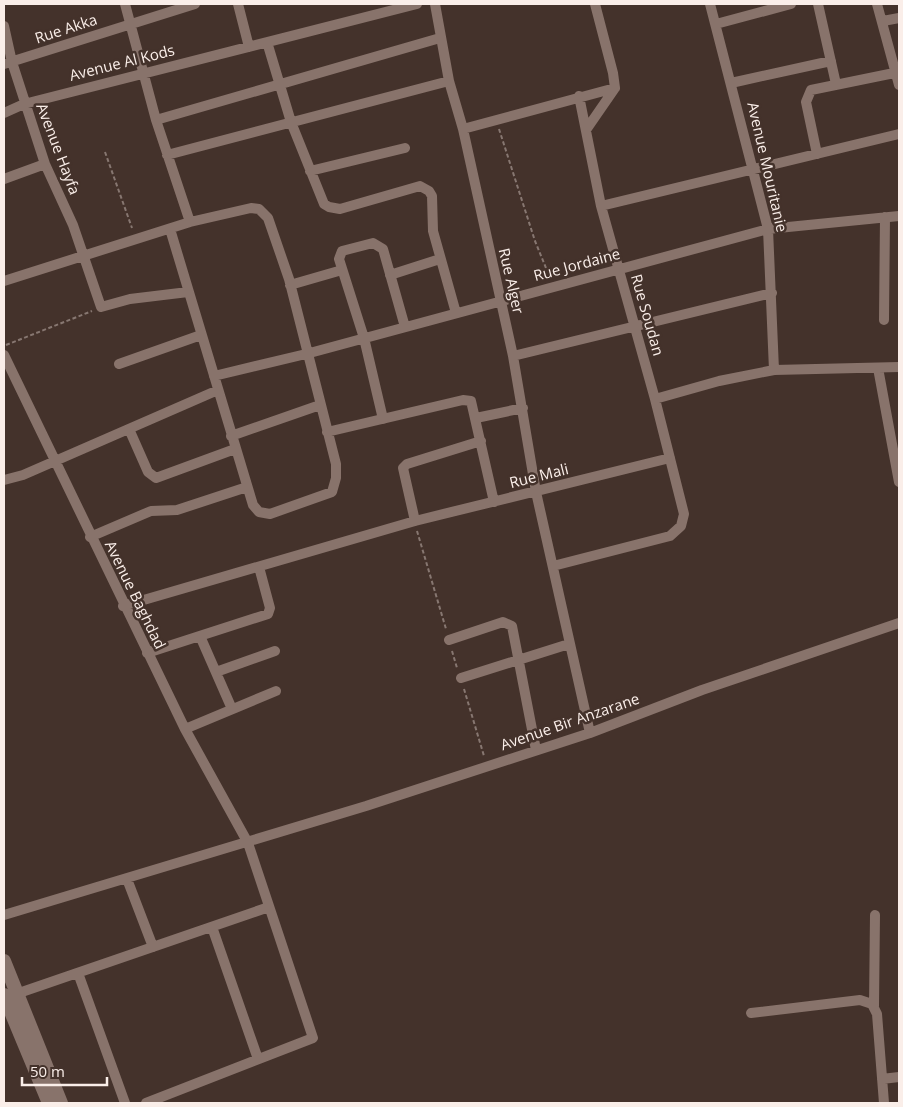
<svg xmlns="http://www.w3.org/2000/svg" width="903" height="1107" font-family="'Open Sans',sans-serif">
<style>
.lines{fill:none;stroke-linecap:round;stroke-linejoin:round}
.path{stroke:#877771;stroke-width:2;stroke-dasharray:4 2.5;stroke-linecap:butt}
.minor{stroke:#88736b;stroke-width:10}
.secondary{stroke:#88736b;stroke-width:14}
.labels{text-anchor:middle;stroke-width:5;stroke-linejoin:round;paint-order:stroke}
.street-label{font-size:15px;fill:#faeee9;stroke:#44322b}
</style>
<rect width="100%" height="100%" fill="#44322b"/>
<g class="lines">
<path class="path" d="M 499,129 L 535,241 L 550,278
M 105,152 L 132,228
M 6,345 L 92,311
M 417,531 L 446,629
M 452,651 L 457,668
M 464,689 L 484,756"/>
<path class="minor" d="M 125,4 L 156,120 L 190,222 L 251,208 L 259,209 L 268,218 L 289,279 L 336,464 L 336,478 L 332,492 L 270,514 L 259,512 L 253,505 L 170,229
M 238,4 L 249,47
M 435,4 L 449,81 L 463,129 L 513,356 L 536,492 L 590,733
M 710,4 L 768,229 L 774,370
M 818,4 L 836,84
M 877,4 L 899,85
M 883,21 L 899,18
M 716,24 L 791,4
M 4,26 L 12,62 L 45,164 L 73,225 L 101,307 L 130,299 L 188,292
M 267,42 L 291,122 L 324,204 L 329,207 L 340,209 L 420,186 L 429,191 L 432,196 L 433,231 L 456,313
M 4,64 L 195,4
M 731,83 L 831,61
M 4,113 L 24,104 L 417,4
M 156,120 L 440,38
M 463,129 L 615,88 L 613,73 L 595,4
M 586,130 L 615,88
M 817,154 L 806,102 L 811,90 L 899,72
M 167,155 L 449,81
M 310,171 L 405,148
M 4,179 L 45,164
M 601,206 L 899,134
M 390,275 L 440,259
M 4,281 L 190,222
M 290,285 L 342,270
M 884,320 L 885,217
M 4,355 L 185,729 L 248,843 L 313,1038 L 146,1103
M 513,356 L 772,293
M 119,364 L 201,335
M 878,368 L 899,482
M 214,376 L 306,354 L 768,229 L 899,216
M 655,399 L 719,381 L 774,370 L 899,367
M 476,418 L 523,408
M 383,419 L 364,338 L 339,259 L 342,251 L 373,243 L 383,249 L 405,327
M 129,429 L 148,472 L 156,478 L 235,449
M 327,432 L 463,400 L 471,401 L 494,502
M 231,436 L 320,405
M 4,480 L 23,475 L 218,390
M 415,521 L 403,468 L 407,464 L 481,441
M 90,537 L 151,511 L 177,510 L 247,487
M 553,566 L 670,536 L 681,526 L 684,514 L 655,399 L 601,206 L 579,96
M 123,606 L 415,521 L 670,458
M 200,636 L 232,709
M 449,640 L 503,622 L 512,626 L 536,750
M 147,653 L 268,614 L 270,608 L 259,567
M 216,672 L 275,651
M 461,678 L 569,644
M 185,729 L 276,691
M 127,879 L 153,947
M 4,915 L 366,806 L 590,733 L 702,690 L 899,623
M 212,927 L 258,1059
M 78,973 L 125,1103
M 16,994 L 269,907
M 874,1006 L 875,915
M 751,1013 L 860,1000 L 872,1004 L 877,1014 L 884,1103
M 882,1079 L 899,1077"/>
<path class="secondary" d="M 4,961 L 61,1103
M 4,995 L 49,1103"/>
</g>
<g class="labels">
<g class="street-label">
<text transform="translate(66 29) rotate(-18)" y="5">Rue Akka</text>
<text transform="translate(122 63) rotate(-14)" y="5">Avenue Al Kods</text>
<text transform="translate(58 149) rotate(69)" y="5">Avenue Hayfa</text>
<text transform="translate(767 167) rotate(77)" y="5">Avenue Mouritanie</text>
<text transform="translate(577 265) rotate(-15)" y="5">Rue Jordaine</text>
<text transform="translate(511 281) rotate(77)" y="5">Rue Alger</text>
<text transform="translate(647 315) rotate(74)" y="5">Rue Soudan</text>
<text transform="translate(539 476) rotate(-14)" y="5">Rue Mali</text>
<text transform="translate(135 595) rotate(64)" y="5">Avenue Baghdad</text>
<text transform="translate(570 722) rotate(-19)" y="5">Avenue Bir Anzarane</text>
</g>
</g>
<rect width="903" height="1107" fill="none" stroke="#faeee9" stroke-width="10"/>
<path d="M22 1077v8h85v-8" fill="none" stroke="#faeee9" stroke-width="2.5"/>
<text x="30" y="1077" font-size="15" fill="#faeee9" stroke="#44322b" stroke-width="4" paint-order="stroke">50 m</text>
</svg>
